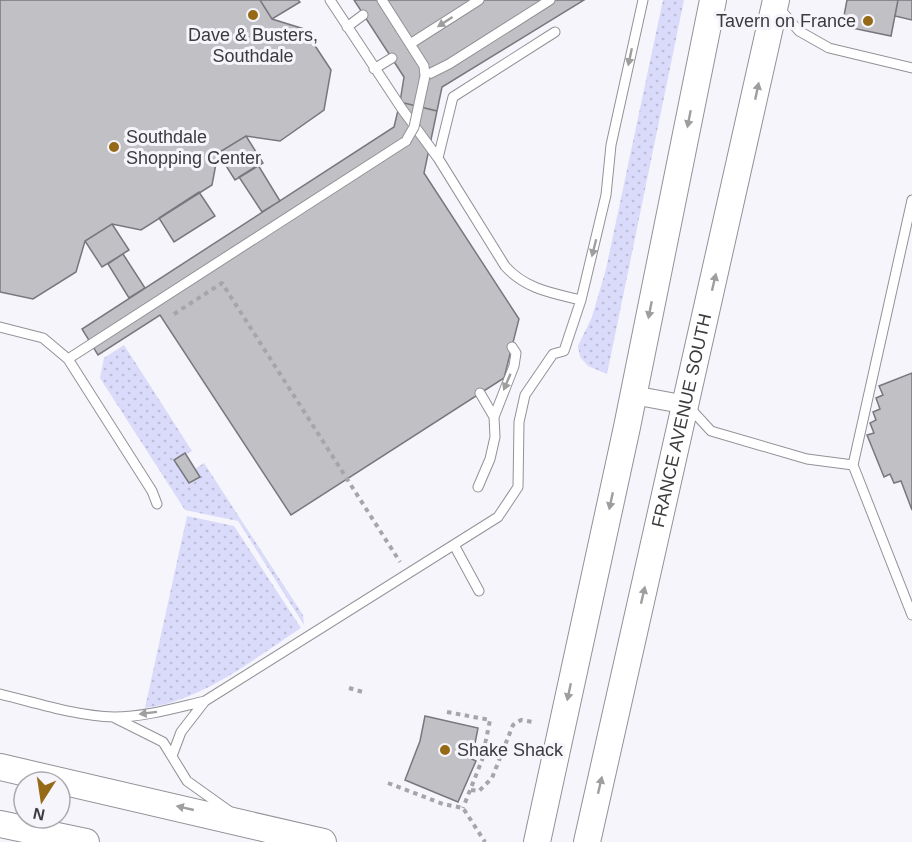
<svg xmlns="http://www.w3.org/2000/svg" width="912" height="842" font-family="Arial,sans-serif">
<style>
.grass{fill:url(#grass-dots)}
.building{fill:#c0c0c5;stroke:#77777d;stroke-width:1.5}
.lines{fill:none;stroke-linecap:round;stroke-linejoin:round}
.service-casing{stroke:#929297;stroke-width:11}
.minor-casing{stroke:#929297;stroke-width:20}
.secondary-casing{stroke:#929297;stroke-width:28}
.path{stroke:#a6a6aa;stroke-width:4;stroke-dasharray:4.5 4.5;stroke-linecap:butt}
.service{stroke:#fff;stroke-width:9}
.minor{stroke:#fff;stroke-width:18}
.secondary{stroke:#fff;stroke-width:26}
.service-bridge-casing{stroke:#929297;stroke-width:11;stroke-linecap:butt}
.service-bridge{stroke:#fff;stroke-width:9}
.oneway{fill:#9e9e9e}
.poi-dot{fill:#966917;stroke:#f5f5fb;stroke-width:2}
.labels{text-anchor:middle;stroke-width:6;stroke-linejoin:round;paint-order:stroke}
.poi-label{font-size:18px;fill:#3c3c3e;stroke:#f5f5fb;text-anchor:start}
.street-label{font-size:18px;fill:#3c3c3e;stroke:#f5f5fb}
</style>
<defs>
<pattern id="grass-dots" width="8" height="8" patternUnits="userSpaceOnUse" patternTransform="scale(1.5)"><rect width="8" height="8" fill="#dadafa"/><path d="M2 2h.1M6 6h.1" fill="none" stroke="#bcbcd7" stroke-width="1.8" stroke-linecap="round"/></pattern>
</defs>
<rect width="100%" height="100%" fill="#f5f5fb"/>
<path class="grass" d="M 663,0 L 684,0 L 607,374 L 588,366 L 580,357 L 578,346 L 592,317 L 606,269 Z
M 124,345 L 192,451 L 175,460 L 189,483 L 200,477 L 195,469 L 204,463 L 303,615 L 304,625 L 238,521 L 185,510 L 100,378 L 104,358 Z
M 187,516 L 234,526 L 301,628 C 252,660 204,700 145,708 Z"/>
<path class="building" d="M 0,0 L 260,0 L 272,19 L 304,29 L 331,70 L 324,110 L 280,141 L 246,136 L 218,153 L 212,185 L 141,230 L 112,224 L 85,241 L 76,272 L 33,299 L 0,292 Z
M 260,0 L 298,0 L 300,2 L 272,19 Z
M 354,0 L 584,0 L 442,87 L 437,111 L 400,102 L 404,77 Z
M 847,0 L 898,0 L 891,36 L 842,26 Z
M 898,0 L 912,0 L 912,20 L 895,16 Z
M 400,102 L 437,111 L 424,173 L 519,319 L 504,378 L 291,515 L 160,315 L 98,355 L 82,329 L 394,127 Z
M 246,136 L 263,163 L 235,180 L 218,153 Z
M 258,165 L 280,201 L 262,212 L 239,177 Z
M 199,192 L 215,216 L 174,242 L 159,218 Z
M 112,224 L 129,250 L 102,267 L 85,241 Z
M 123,254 L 145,288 L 129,298 L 108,264 Z
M 912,373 L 912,510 L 901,481 L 894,483 L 890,474 L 884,477 L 867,435 L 874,433 L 870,423 L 876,420 L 873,412 L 880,409 L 876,398 L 883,395 L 879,386 Z
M 185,453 L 200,477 L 189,483 L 174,460 Z
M 425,716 L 478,728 L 472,759 L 476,761 L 458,802 L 405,780 L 420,741 Z"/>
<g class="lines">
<g class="service-casing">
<path id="service" d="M 330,0 L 402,109 L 438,158 L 505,266 C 525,289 552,293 581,300
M 382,0 L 424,66 L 425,76 L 449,64 L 550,0
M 779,8 L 799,31 L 829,48 L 912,68
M 347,27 L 363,15
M 410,44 L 479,0
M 374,69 L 392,58
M 438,158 L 453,97 L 555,32
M 912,200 L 853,465 L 912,615
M 0,327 L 43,338 L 68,359 L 152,491 L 157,504
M 68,359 L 406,141
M 480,393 L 494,417
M 688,406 L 711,431 L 807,459 L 853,465
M 478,487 L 490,459 L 495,437 L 494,417 L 514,366 L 516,353 L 512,347
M 454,545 L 479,591
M 0,694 C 37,703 76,716 114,717 C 145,717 175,708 205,701 L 498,517 L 518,487 L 519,422 L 525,395 L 553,354 L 564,351 L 581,300 L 606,195 L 611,145 L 643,0
M 115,718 L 163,742 L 187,781 L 229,811
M 172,756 L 181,732 L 205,701"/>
</g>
<g class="minor-casing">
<path id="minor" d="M 633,395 L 687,405"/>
</g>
<g class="secondary-casing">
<g id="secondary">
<path d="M 0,767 L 323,842"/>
<path d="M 0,824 L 86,842"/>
<path d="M 537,842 L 627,427 L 713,0"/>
<path id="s1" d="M 587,842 L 776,0"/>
</g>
</g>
<path class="path" d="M 174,314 L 222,283 L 400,562
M 349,688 L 363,692
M 447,712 L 490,720 L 482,760 L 463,808
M 388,783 L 443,804 L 463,808 L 485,842
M 471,790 L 479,791 L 492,778 L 513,725 L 521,720 L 533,722"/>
<use href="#service" class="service"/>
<use href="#minor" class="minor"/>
<use href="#secondary" class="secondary"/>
<g class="service-bridge-casing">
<path id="service-bridge" d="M 406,141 L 414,127 L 425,76"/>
</g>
<use href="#service-bridge" class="service-bridge"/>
</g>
<defs><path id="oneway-solid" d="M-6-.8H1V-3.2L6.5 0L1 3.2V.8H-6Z" transform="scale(1.5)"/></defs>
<g class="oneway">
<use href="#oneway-solid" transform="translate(445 22) rotate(147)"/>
<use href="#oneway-solid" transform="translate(630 57) rotate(102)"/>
<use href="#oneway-solid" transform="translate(757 91) rotate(-78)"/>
<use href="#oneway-solid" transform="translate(689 119) rotate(101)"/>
<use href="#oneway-solid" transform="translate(594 248) rotate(104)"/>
<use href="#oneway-solid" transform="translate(714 282) rotate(-77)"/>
<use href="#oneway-solid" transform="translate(650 310) rotate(101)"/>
<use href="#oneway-solid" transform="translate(507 382) rotate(113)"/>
<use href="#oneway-solid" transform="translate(611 501) rotate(102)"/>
<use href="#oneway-solid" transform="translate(643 595) rotate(-77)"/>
<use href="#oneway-solid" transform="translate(569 692) rotate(102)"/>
<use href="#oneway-solid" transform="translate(148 713) rotate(173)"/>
<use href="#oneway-solid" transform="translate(600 785) rotate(-77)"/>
<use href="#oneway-solid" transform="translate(185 808) rotate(-167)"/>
</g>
<g class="poi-dot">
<circle cx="253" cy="15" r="6"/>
<circle cx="868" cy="21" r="6"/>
<circle cx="114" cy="147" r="6"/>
<circle cx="445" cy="750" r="6"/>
</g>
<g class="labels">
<g class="poi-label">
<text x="856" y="27" text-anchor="end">Tavern on France</text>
<text x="253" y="41" text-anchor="middle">Dave &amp; Busters,<tspan x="253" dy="21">Southdale</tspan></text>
<text x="126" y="143">Southdale<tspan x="126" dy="21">Shopping Center</tspan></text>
<text x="457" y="756">Shake Shack</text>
</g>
<g class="street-label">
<text dy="6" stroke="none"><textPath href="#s1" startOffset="432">FRANCE AVENUE SOUTH</textPath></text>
</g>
</g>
<g transform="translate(42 800) rotate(192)"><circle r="28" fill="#f5f5fb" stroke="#ababaf" stroke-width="1.5"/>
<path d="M0-4.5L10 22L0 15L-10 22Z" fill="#966917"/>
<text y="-9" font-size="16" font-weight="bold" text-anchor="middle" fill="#3c3c3e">N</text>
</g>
</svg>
